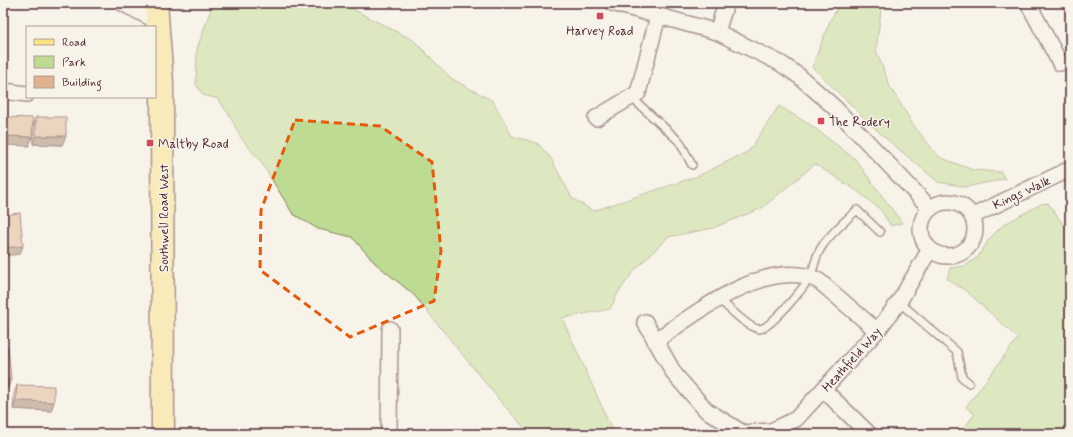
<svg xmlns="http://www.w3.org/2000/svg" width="1073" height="437" font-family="Mynerve,sans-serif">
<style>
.green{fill:#bddb93;stroke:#847d5f}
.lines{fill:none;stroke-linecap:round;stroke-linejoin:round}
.lane-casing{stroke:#4a1f2b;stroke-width:10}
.street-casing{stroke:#4a1f2b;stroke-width:18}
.primary-casing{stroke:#4a1f2b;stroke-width:25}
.lane{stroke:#f7f3e8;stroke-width:7}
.street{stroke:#f7f3e8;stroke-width:15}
.primary{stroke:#f8e281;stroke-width:22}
.wall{fill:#bf997b;stroke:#4a1f2b}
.shaded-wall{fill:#9b7d64;stroke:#4a1f2b}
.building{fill:#deb28f;stroke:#4a1f2b}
.marked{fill:none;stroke:#e8590c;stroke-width:3;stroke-dasharray:8 5;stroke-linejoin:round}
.poi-dot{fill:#d1495b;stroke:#f7f3e8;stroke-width:1.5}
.labels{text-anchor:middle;stroke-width:3;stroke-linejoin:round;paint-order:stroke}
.poi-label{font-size:13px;fill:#4a1f2b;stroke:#f7f3e8;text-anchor:start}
.street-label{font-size:13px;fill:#4a1f2b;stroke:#f7f3e8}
</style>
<rect width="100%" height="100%" fill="#f7f3e8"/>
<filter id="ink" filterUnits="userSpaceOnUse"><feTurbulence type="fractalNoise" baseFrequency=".025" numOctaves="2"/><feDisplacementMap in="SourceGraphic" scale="8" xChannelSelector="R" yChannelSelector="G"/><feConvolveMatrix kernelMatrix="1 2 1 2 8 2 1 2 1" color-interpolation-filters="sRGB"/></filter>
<g filter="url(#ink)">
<path class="green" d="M 209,3 L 343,3 L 362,14 L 413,40 L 452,79 L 493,101 L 512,136 L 537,143 L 550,157 L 572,198 L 593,211 L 698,176 L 749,151 L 779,106 L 812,126 L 855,159 L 902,223 L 891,226 L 880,209 L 857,191 L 815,164 L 762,208 L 713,228 L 668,237 L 633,272 L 618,293 L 610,309 L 562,318 L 614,434 L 530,434 L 501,402 L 414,295 L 375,263 L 352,237 L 318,229 L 293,214 L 261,162 L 241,138 L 230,116 L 218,99 L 203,95 L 196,84 L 197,49 L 211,9 Z
M 840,3 L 882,3 L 876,50 L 890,87 L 914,126 L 939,157 L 973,170 L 1001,172 L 1005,179 L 966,187 L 938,182 L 883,136 L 812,67 L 830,21 Z
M 1048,203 L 1070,234 L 1070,434 L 959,434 L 975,414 L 966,407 L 1018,338 L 965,290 L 947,279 L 950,268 L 965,266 L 978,257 L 990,238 L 1003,225 L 1041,204 Z"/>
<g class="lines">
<g class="lane-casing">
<path id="lane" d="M 631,97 L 680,142 L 692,165
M 719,299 C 727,306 750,330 760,329 C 770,328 806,286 810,276 C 816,265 814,257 823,245 C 832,232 845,221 857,210 L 880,232
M 899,302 L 957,352 L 962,377 L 969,383"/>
</g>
<g class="street-casing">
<path id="street" d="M 122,3 L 157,21
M 612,3 L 717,32 L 780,63 L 799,76 L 834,107 L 930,208
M 1028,3 L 1060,63
M 717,32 L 726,3
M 3,91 L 27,94
M 596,118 L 638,93 L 658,16
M921 229a27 27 0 1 1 54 0a27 27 0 1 1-54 0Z
M 973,216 L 1070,169
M 645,322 L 675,375 L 706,410 L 743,433
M 655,341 C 695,314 769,255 819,281 L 877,331
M 824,390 L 869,434
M 743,433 L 771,431 L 796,419 L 877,331 L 899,302 L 930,249
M 389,434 L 390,329"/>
</g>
<g class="primary-casing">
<path id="primary" d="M 156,3 L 162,83 L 163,434"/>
</g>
<use href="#lane" class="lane"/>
<use href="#street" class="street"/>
<use href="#primary" class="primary"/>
</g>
<path class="wall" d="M 36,117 L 62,145 L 33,144 L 33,126 Z
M 17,385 L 54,402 L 51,411 L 13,409 L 14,394 Z"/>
<path class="shaded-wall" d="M 3,136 L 32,137 L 29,146 L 3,145 Z
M 36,136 L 66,136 L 62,145 L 33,144 Z
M 23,246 L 20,254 L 3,256 L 3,248 Z
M 3,335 L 8,335 L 4,343 L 3,344 Z
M 11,379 L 8,388 L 3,388 L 3,380 Z
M 16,401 L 54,402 L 51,411 L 13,409 Z"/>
<path class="building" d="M 3,117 L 33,118 L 32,137 L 3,136 Z
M 36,117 L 66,117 L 66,136 L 36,136 Z
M 20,213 L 23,246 L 3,248 L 3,215 Z
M 3,302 L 5,302 L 8,335 L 3,335 Z
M 8,347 L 11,379 L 3,380 L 3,348 Z
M 17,385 L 54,386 L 54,402 L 16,401 Z"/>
</g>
<path d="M0 0H1073V437H0ZM 295,120 L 380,126 L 432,162 L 441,251 L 434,301 L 350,337 L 260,270 L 261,210 Z" fill="#f7f3e8" fill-opacity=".55" fill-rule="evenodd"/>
<path class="marked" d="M 295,120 L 380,126 L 432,162 L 441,251 L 434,301 L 350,337 L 260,270 L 261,210 Z"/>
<g class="poi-dot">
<rect x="596" y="12" width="8" height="8" rx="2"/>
<rect x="817" y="117" width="8" height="8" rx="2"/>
<rect x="146" y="139" width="8" height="8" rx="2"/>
</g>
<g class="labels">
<g class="poi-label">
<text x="600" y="35" text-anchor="middle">Harvey Road</text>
<text x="829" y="126">The Rodery</text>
<text x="158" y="148">Maltby Road</text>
</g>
<g class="street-label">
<text transform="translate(1021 192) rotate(-25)" y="5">Kings Walk</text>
<text transform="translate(163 218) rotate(-90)" y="5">Southwell Road West</text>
<text transform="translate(851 359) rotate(-48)" y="5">Heathfield Way</text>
</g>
</g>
<rect width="1073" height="437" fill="none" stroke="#f7f3e8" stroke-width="16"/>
<rect x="8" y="8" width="1057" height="421" fill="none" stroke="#4a1f2b" stroke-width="1.5" filter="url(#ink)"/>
<rect x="26" y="26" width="130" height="72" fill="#f7f3e8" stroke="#b29e9c"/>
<rect x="34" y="39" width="20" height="6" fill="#f8e281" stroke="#b29e9c"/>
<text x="62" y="46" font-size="12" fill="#4a1f2b">Road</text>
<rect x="34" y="56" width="20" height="12" fill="#bddb93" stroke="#b29e9c"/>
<text x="62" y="66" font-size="12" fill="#4a1f2b">Park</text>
<rect x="34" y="76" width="20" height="12" fill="#deb28f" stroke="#b29e9c"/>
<text x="62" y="86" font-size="12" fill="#4a1f2b">Building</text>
</svg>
